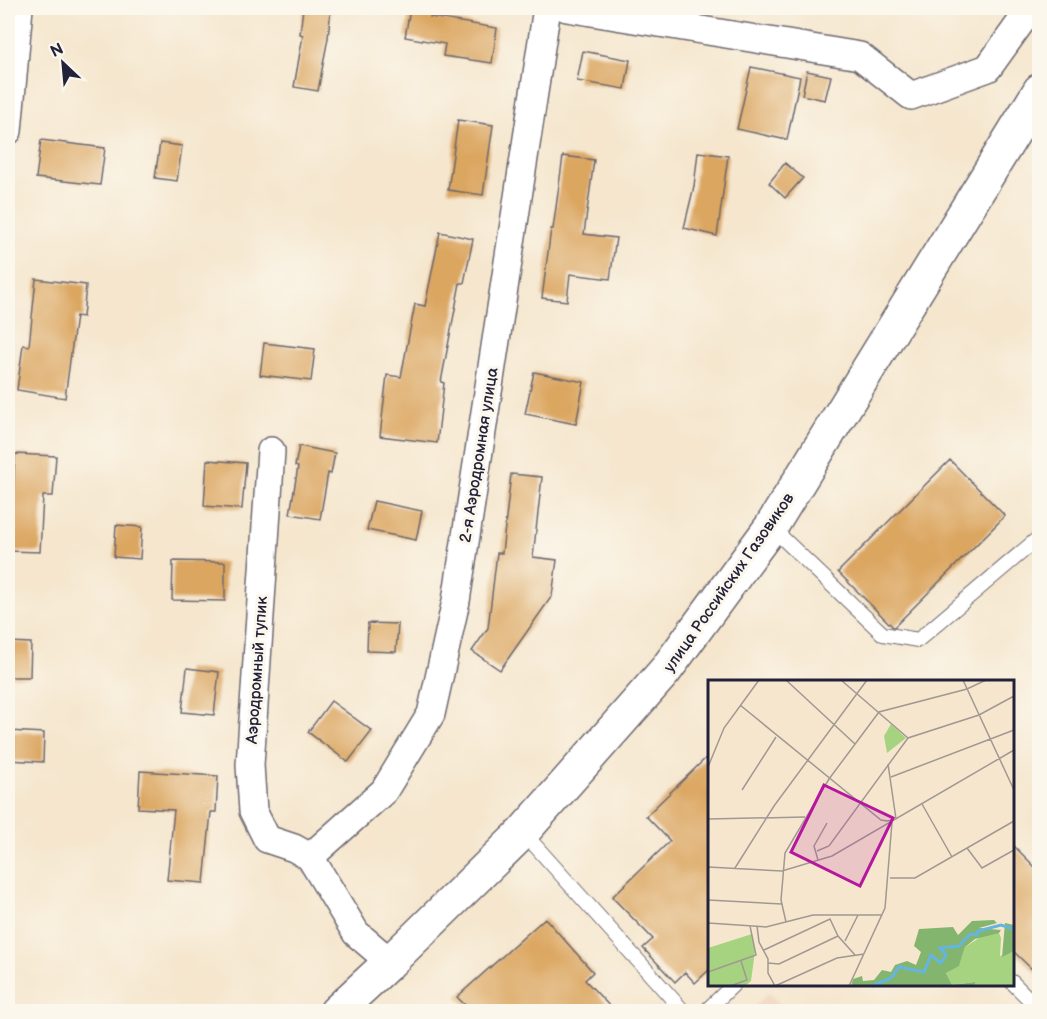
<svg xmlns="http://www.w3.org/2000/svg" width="1047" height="1019" font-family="'Balsamiq Sans',sans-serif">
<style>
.built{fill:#f1d5bd}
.building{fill:#dba660}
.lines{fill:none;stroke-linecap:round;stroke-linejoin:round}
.service-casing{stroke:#6c676e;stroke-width:16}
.minor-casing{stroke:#6c676e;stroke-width:30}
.secondary-casing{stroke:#6c676e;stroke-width:36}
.service{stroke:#fff;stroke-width:14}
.minor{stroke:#fff;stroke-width:27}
.secondary{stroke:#fff;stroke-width:33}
.labels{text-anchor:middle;stroke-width:6;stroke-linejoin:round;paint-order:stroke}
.street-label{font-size:16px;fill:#22223b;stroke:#fbf7ec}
.inset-river{fill:none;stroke:#64b5df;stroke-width:3}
.inset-road{fill:none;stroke:#a19893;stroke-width:1.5}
.view{fill:#b5179e;fill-opacity:0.15;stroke:#b5179e;stroke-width:3}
.inset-edge{fill:none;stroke:#22223b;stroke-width:3}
</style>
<rect width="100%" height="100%" fill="#fbf7ec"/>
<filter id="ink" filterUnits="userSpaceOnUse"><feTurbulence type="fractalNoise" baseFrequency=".0167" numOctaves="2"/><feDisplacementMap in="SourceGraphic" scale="12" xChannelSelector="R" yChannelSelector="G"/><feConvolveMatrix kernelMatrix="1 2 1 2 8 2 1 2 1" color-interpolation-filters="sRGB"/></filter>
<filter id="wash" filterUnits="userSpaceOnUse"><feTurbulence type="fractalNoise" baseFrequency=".008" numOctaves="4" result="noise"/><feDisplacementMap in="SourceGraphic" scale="24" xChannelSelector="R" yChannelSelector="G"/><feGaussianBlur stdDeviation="1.35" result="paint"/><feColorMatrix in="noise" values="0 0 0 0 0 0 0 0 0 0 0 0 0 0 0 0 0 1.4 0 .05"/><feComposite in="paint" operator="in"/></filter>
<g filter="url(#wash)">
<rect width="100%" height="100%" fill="#f5e6cd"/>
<path class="built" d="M 769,993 L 788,1011 L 749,1011 Z"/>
<g id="blocks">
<path class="building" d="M 303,8 L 331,8 L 328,38 L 318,91 L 294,87 L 303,35 L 300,34 Z
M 410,9 L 431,13 L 430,17 L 497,28 L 492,63 L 443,56 L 445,44 L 405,37 Z
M 583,51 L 630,60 L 625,89 L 577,81 Z
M 751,67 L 800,77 L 787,140 L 737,129 Z
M 807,71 L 831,76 L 825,100 L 802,95 Z
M 458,120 L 493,125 L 483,195 L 448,190 Z
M 41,140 L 105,148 L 100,185 L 36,178 Z
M 160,143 L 182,146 L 177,181 L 155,178 Z
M 698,152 L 728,156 L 717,236 L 684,228 L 694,186 Z
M 563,156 L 594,160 L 584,234 L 616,238 L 610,279 L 570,274 L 567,301 L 542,298 L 551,229 L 553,229 Z
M 785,163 L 803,178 L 785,198 L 769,183 Z
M 440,232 L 473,239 L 464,283 L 460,283 L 441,382 L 444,383 L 437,443 L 380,436 L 387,375 L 401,377 L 415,304 L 425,306 Z
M 36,279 L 86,285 L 83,317 L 76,316 L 65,398 L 17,390 L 23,345 L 29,346 Z
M 264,343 L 315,349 L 311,381 L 260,375 Z
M 534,372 L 584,382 L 576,424 L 525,414 Z
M 299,446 L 335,453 L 331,474 L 328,473 L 320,519 L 290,514 L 298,467 L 295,466 Z
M 15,454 L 56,456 L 53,496 L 43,496 L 40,552 L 8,551 L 8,512 L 12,512 Z
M 207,460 L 246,463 L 242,509 L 204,506 Z
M 950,460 L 1005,516 L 894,627 L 893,627 L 838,572 Z
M 511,474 L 542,477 L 533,557 L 557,560 L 552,596 L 500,670 L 472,651 L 488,628 L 497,553 L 502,553 Z
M 374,501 L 422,511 L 416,540 L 367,530 Z
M 116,525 L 142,527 L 140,559 L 114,557 Z
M 173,561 L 225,562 L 225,601 L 172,600 Z
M 368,623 L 398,624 L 396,652 L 367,651 Z
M 8,642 L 31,643 L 30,677 L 8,677 Z
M 187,668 L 219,672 L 214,715 L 182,712 Z
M 331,701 L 372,731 L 348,762 L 308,732 Z
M 8,731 L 44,733 L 43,762 L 8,760 Z
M 710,754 L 710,969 L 695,983 L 685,972 L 675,982 L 643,948 L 653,939 L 612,897 L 670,841 L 646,816 Z
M 140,771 L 218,776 L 216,812 L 211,812 L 204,883 L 167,880 L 174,810 L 138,808 Z
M 1012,844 L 1040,872 L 1040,977 L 1012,950 Z
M 545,918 L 593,972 L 585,980 L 614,1011 L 471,1011 L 457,997 Z"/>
</g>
</g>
<g filter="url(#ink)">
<use href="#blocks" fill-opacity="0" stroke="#6c676e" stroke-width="1.5"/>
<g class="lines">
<g class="service-casing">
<path id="service" d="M 771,527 L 883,634 L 918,640 L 1036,540 L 1040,547
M 523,832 L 684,1012
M 1012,982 L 1040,1010
M 705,1012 L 734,984"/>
</g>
<g class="minor-casing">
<path id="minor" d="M 567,8 L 860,56 L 911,96 L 988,68 L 1031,8
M 8,131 L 19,8
M 271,451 L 250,765 L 253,811 L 267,839 L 294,848 L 310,857
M 310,857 L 384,791 L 431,714 L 456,601 L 547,8
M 310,857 L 356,933 L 390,962"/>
</g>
<g class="secondary-casing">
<path id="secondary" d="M 336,1012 L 390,962 L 523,832 L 665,671 L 771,527 L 1040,90"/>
</g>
<use href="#service" class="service"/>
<use href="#minor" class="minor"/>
<use href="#secondary" class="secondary"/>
</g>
</g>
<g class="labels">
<g class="street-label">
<text transform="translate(478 455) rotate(-81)" y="6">2-я Аэродромная улица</text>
<text transform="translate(728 582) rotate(-55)" y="6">улица Российских Газовиков</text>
<text transform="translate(256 670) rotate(-86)" y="6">Аэродромный тупик</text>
</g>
</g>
<g transform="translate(708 680)">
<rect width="306" height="306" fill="#f5e6cd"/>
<path d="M 183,44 L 198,58 L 179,73 L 176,56 ZM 279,253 L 291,253 L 293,258 L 292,276 L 306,271 L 306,306 L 267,306 L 266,302 L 244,305 L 238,293 L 251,285 L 257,267 ZM 44,254 L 47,271 L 43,301 L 37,306 L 0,306 L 0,268 Z" fill="#a6d380"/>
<path d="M 286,240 L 289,243 L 271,248 L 293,250 L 291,253 L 267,259 L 257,267 L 251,286 L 238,293 L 244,305 L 267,302 L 267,306 L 143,306 L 145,299 L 154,296 L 155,301 L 166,300 L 174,290 L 183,292 L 187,285 L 199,281 L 208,285 L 213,272 L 206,266 L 211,249 L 245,247 L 250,255 L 264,241 ZM 297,243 L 306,245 L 306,271 L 294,277 Z" fill="#84b56e"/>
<path class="inset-river" d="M 164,306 L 183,298 L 191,287 L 216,292 L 223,275 L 233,283 L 238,275 L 232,268 L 251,266 L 262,254 L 269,255 L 270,251 L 293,245 L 306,249"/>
<path class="inset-road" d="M 78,0 L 147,64M 133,0 L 200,58M 255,0 L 306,110M 32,25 L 173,140 L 179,141 L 188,139 L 180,84M 0,87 L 16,48 L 51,0M 183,97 L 306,50M 34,110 L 68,57M 214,124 L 244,177M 0,139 L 97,137M 259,168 L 274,188 L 306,170M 109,171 L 121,166 L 200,58 L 271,35 L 306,16M 110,180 L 106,166 L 119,143M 0,187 L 74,191 L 124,176 L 306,70M 27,188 L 66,126 L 159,0M 182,198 L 207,198 L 306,141M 0,220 L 74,224M 78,242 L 73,220 L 77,173 L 121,99 L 171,32 L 259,9 L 278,0M 0,243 L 58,247 L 105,235 L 174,235M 49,246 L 51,262 L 60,279 L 60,293 L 67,306M 137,261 L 150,235M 56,270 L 122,239 L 130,256 L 147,275M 60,283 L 71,284 L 130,256M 0,292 L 48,275 L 42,246M 22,306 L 39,300 L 33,281M 67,306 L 129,278 L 156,274M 141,306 L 177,228 L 184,142"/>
<path class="view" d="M 116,105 L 185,138 L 152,206 L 83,172 Z"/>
<rect width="306" height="306" class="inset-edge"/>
</g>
<rect width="1047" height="1019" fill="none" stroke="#fbf7ec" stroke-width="30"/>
<g transform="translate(63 63) rotate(334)" stroke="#fbf7ec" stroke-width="4.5" paint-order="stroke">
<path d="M0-4.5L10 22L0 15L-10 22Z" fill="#22223b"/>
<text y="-9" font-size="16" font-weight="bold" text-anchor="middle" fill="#22223b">N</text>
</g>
</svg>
